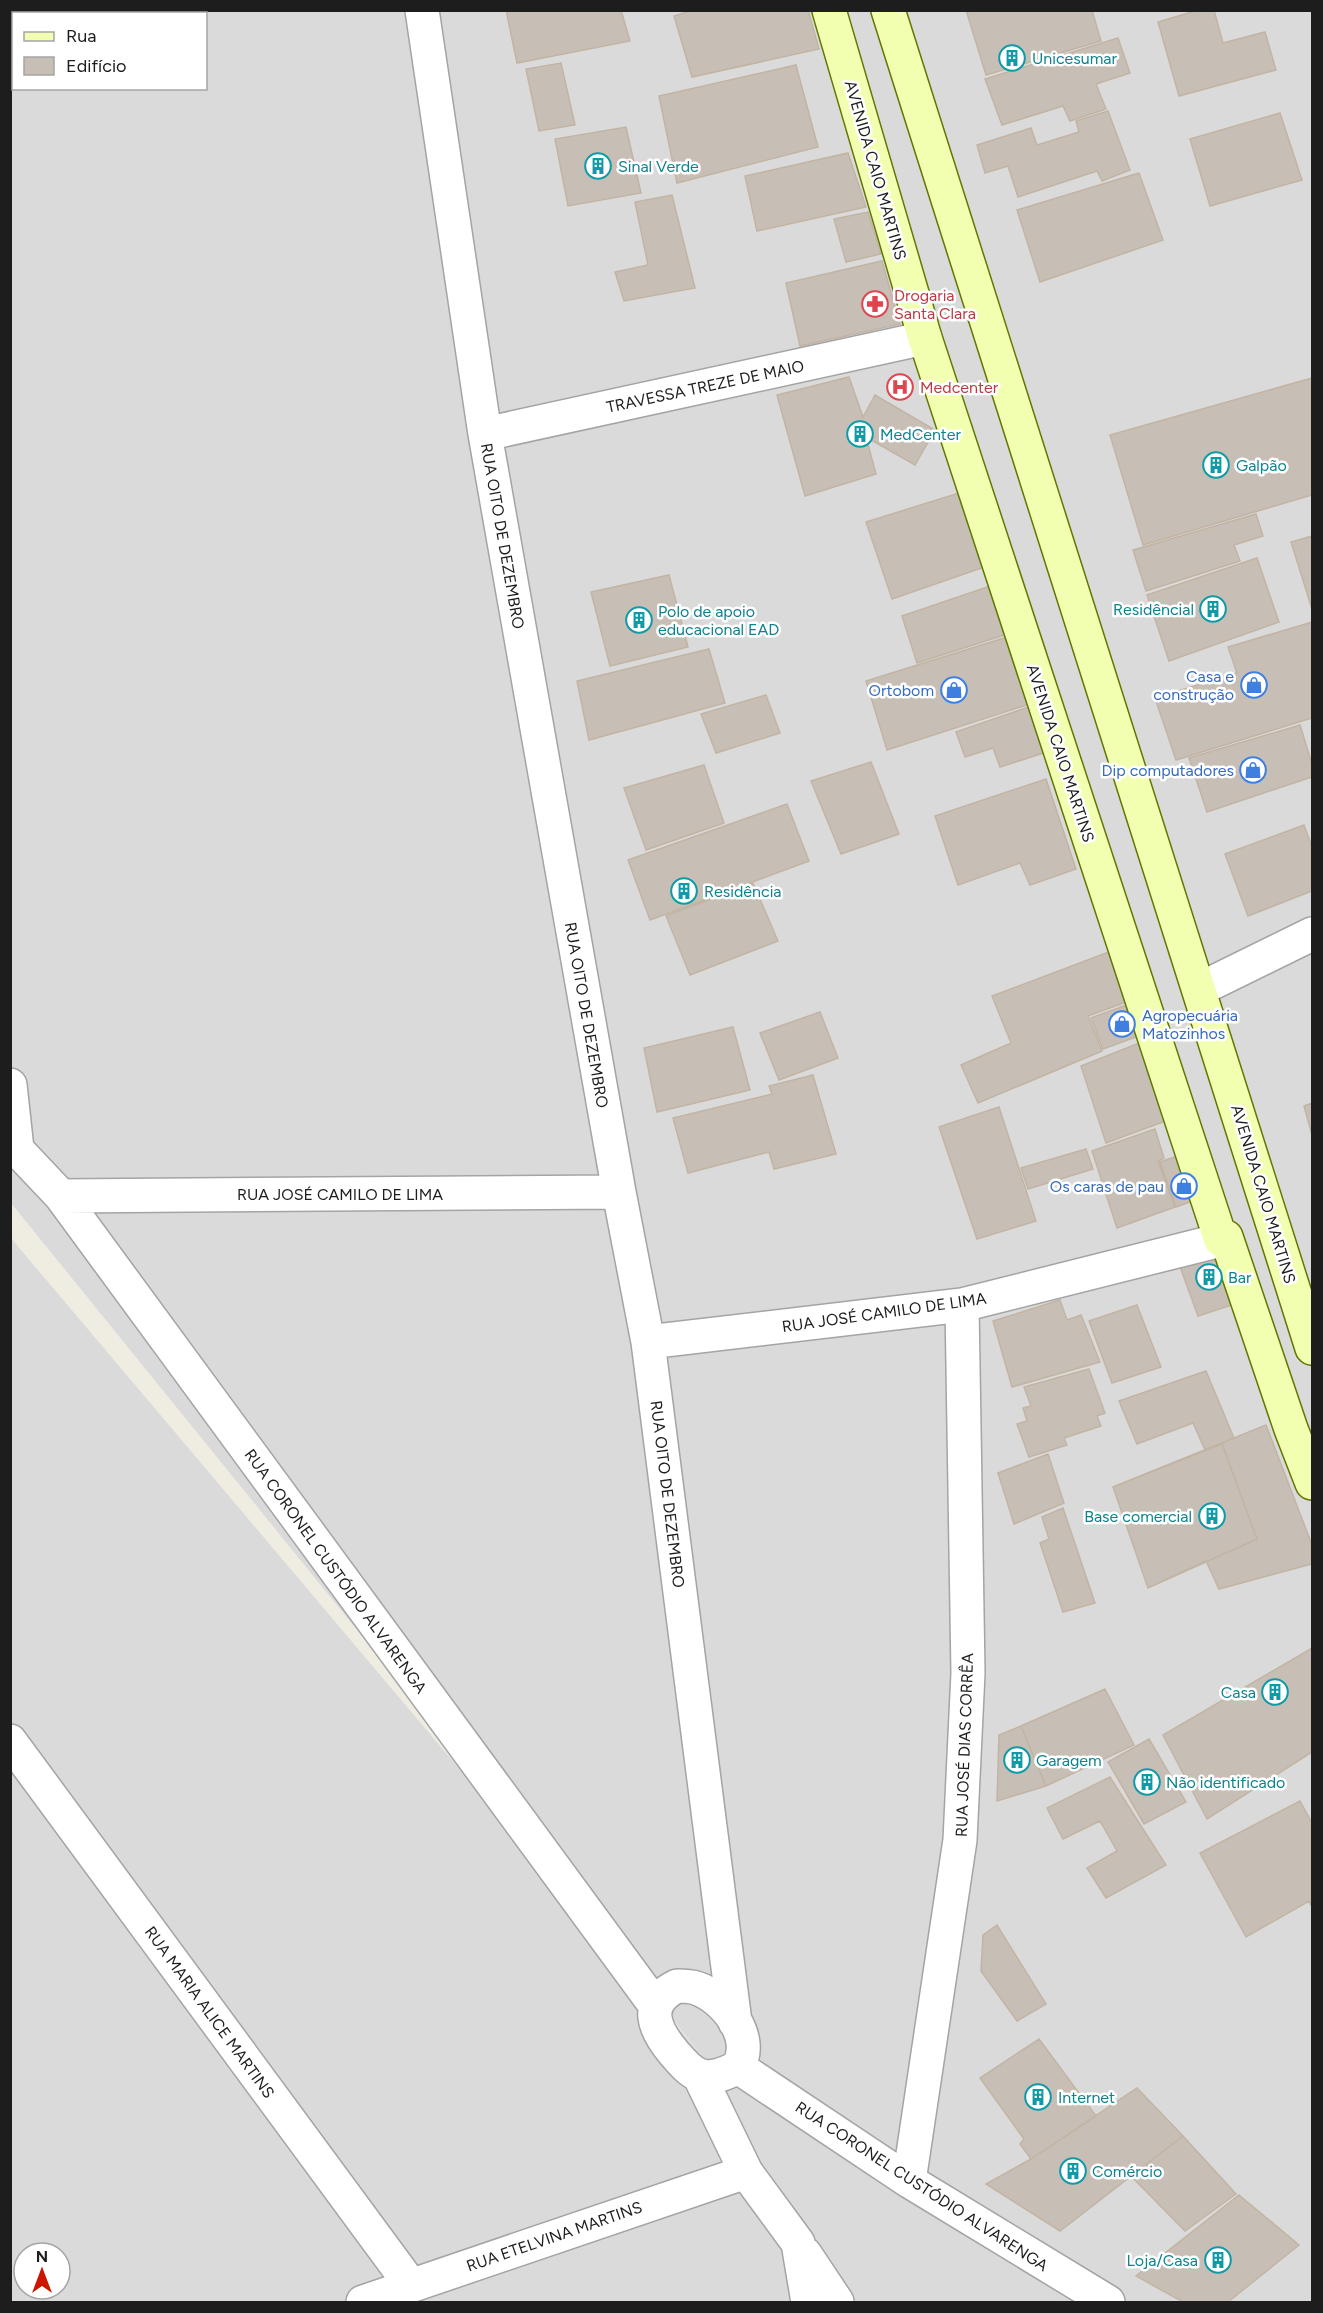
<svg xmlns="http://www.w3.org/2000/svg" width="1323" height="2313" font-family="Figtree,sans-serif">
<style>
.residential{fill:#dbdada;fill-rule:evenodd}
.building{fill:#c7bfb5;stroke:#c2b4a3;stroke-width:1.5}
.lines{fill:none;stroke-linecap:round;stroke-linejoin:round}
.street-casing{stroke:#a4a4a4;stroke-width:36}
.secondary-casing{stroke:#5e7800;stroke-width:36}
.street{stroke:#fff;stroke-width:33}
.secondary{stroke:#f2feb0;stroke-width:33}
.labels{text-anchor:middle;stroke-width:5;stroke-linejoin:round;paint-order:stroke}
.culture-label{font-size:16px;fill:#0d838f;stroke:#fff;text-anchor:start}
.street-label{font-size:16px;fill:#1d1d1d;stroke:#fff}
.health-label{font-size:16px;fill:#be3a42;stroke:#fff;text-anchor:start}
.shop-label{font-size:16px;fill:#366cbe;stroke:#fff;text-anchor:end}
</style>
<rect width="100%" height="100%" fill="#efece2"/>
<path class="residential" d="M 11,11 L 1312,11 L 1312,2302 L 11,2302 L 10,1237 L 708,2063 L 11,1203 ZM 14,14 L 206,14 L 206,88 L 14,88 ZM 24,2253 L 60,2253 L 60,2289 L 24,2289 Z"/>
<path class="building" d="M 506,10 L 621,10 L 630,41 L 517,63 Z
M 693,10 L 808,10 L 819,49 L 692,77 L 674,16 Z
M 966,10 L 1092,10 L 1101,41 L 986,75 Z
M 1198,10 L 1214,10 L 1223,43 L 1265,32 L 1276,70 L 1179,96 L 1158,22 Z
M 1118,38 L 1130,73 L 1096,84 L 1106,109 L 1070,121 L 1063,106 L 1002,125 L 985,79 Z
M 561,63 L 575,125 L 539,131 L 526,69 Z
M 796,65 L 818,147 L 677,183 L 659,96 Z
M 1108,111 L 1130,170 L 1102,181 L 1097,171 L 1018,197 L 1008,166 L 985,173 L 977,145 L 1031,128 L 1037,145 L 1079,132 L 1076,121 Z
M 1280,113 L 1302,180 L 1210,206 L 1190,139 Z
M 626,127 L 641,193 L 568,206 L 555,139 Z
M 848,153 L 866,207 L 757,231 L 745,176 Z
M 1139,173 L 1163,240 L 1040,282 L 1017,210 Z
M 672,195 L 695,288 L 624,301 L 615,272 L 648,265 L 635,202 Z
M 868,212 L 881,254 L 846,262 L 834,219 Z
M 882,261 L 900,324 L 800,346 L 786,283 Z
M 849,377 L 863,417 L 875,395 L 935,430 L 915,465 L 866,437 L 876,474 L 805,496 L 777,395 Z
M 1312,378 L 1312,495 L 1143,545 L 1110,435 Z
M 972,489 L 996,563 L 892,599 L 866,522 Z
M 1256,514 L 1263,536 L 1234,545 L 1240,561 L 1146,591 L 1133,550 Z
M 1312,536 L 1312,609 L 1291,542 Z
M 1257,558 L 1279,622 L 1169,661 L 1147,595 Z
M 669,575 L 688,647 L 610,666 L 591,592 Z
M 1002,582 L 1020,630 L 917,663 L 902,616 Z
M 1312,622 L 1312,718 L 1176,760 L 1155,698 L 1237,673 L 1228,647 Z
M 1020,633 L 1042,700 L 887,750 L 866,681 Z
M 709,649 L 725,703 L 589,740 L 577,681 Z
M 766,695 L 780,733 L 716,753 L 701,714 Z
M 1043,702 L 1059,748 L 1000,767 L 993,748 L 965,757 L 956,732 Z
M 1300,725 L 1312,764 L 1312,777 L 1207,812 L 1189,758 Z
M 871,762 L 899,834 L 841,854 L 811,781 Z
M 704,765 L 724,823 L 646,850 L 624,788 Z
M 1046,779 L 1076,869 L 1030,885 L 1020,863 L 958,885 L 935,816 Z
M 787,804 L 809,861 L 650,920 L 628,860 Z
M 1304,825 L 1312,847 L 1312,891 L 1248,916 L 1225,854 Z
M 753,883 L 778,941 L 690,975 L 666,916 Z
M 1122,947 L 1140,997 L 1088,1016 L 1102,1051 L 978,1103 L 961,1065 L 1011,1043 L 992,996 Z
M 1140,1000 L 1152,1031 L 1103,1049 L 1091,1018 Z
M 820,1012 L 838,1058 L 779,1080 L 760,1033 Z
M 733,1027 L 750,1090 L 657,1112 L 644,1048 Z
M 1152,1038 L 1179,1116 L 1106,1143 L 1081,1066 Z
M 813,1075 L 836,1154 L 774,1169 L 769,1152 L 688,1173 L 673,1118 L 772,1094 L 769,1086 Z
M 1312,1103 L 1312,1135 L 1304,1106 Z
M 999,1107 L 1036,1221 L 977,1239 L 939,1127 Z
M 1155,1129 L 1164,1158 L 1158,1161 L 1175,1207 L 1117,1228 L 1092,1151 Z
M 1086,1149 L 1093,1169 L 1028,1189 L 1021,1168 Z
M 1189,1152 L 1204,1197 L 1176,1207 L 1160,1162 Z
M 1221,1240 L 1244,1301 L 1198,1316 L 1175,1253 Z
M 1060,1300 L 1067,1320 L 1081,1315 L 1100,1362 L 1012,1387 L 993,1321 Z
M 1137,1305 L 1161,1367 L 1112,1383 L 1089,1321 Z
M 1089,1369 L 1105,1413 L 1097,1416 L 1101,1426 L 1064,1438 L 1067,1445 L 1029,1457 L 1017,1424 L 1027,1421 L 1023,1408 L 1031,1406 L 1024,1387 Z
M 1206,1371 L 1234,1438 L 1205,1450 L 1193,1423 L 1137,1444 L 1119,1401 Z
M 1266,1425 L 1312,1545 L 1312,1564 L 1219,1589 L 1206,1561 L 1148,1588 L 1113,1487 Z
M 1222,1444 L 1257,1539 L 1148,1588 L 1113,1487 Z
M 1048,1454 L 1064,1503 L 1014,1524 L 998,1473 Z
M 1063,1508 L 1095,1603 L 1063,1612 L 1040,1543 L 1049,1539 L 1042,1517 Z
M 1312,1648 L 1312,1752 L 1207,1819 L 1163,1735 Z
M 1105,1689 L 1134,1745 L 1046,1786 L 1021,1726 Z
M 1021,1726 L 1046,1786 L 997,1801 L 999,1735 Z
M 1149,1739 L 1186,1802 L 1144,1824 L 1108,1762 Z
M 1110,1777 L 1166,1865 L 1106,1898 L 1087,1868 L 1117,1851 L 1100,1821 L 1063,1839 L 1047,1808 Z
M 1300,1801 L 1312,1823 L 1312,1907 L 1309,1901 L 1246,1937 L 1200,1853 Z
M 997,1925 L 1046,2004 L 1017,2021 L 981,1971 L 983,1935 Z
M 1039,2039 L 1096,2116 L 1031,2159 L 1020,2144 L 1024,2139 L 980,2078 Z
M 1137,2088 L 1183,2136 L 1060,2231 L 986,2184 L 1031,2159 Z
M 1183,2136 L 1236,2194 L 1185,2231 L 1131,2176 Z
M 1239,2195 L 1299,2245 L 1228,2302 L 1183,2302 L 1136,2276 Z"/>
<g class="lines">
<g class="street-casing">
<path id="street" d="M 422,10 L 485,434 L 619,1192 L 648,1342 L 735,2022
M 485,434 L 925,338
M 1200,989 L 1312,934
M 10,1085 L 17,1149
M 10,1142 L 61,1196 L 655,2005
M 61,1196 L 619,1192
M 648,1342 L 962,1305 L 1221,1240
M 10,1741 L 410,2284
M 677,1986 C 683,1986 690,1986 696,1988 C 724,1997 756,2037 738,2067 C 727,2073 712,2080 699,2075 C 689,2071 681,2061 674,2053 C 654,2029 642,2003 677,1986 Z
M 738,2067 L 909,2181 L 1108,2302
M 699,2075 L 746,2172 L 798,2243 L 808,2302
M 909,2181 L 960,1840 L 968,1673 L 962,1305
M 805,2254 L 837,2302
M 363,2302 L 746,2172"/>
</g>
<g class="secondary-casing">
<path id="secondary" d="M 829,10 L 925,338 L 1221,1240 L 1226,1237 L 1291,1429 L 1312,1483
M 888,10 L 1312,1348"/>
</g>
<use href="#street" class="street"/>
<use href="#secondary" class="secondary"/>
</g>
<defs>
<g id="building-ring" transform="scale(1.35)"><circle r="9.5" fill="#fff" stroke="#0f9aa8" stroke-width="1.5"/><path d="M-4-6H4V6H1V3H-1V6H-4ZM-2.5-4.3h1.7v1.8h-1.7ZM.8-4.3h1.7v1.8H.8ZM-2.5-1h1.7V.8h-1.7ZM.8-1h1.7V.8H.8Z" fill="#0f9aa8"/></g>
<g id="pharmacy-ring" transform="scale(1.35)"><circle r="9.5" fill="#fff" stroke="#e0444e" stroke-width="1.5"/><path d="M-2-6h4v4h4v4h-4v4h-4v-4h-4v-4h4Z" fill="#e0444e"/></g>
<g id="hospital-ring" transform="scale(1.35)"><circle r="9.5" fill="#fff" stroke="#e0444e" stroke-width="1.5"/><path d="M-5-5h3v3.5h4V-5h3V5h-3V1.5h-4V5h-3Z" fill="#e0444e"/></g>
<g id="shop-ring" transform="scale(1.35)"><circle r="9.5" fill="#fff" stroke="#3f7fe0" stroke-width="1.5"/><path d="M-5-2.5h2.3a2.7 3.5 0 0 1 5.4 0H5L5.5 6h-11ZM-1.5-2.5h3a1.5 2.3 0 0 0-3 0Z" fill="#3f7fe0"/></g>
</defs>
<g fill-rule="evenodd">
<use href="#building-ring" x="1012" y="58"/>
<use href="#building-ring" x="598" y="166"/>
<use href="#pharmacy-ring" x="875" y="304"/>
<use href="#hospital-ring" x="900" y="387"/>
<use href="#building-ring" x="860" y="434"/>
<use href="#building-ring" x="1216" y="465"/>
<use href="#building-ring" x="1213" y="609"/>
<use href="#building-ring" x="639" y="620"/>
<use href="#shop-ring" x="1254" y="685"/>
<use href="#shop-ring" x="954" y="690"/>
<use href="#shop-ring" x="1253" y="770"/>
<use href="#building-ring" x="684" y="891"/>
<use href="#shop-ring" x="1122" y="1024"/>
<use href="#shop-ring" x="1184" y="1186"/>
<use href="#building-ring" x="1209" y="1277"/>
<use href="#building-ring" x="1212" y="1516"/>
<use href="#building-ring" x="1275" y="1692"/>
<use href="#building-ring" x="1017" y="1760"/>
<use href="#building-ring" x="1147" y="1782"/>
<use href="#building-ring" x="1038" y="2097"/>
<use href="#building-ring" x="1073" y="2171"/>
<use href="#building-ring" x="1218" y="2260"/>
</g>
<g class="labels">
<g class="culture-label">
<text x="1032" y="64">Unicesumar</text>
<text x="618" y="172">Sinal Verde</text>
<text x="880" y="440">MedCenter</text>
<text x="1236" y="471">Galpão</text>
<text x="1194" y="615" text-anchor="end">Residêncial</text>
<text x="658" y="617">Polo de apoio<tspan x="658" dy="18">educacional EAD</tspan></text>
<text x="704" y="897">Residência</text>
<text x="1228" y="1283">Bar</text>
<text x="1192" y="1522" text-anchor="end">Base comercial</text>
<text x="1256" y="1698" text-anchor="end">Casa</text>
<text x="1036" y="1766">Garagem</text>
<text x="1166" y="1788">Não identificado</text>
<text x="1058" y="2103">Internet</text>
<text x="1092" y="2177">Comércio</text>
<text x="1198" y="2266" text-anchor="end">Loja/Casa</text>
</g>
<g class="street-label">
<text transform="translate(876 170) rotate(74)" y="6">AVENIDA CAIO MARTINS</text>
<text transform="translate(705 386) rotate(-12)" y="6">TRAVESSA TREZE DE MAIO</text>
<text transform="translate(503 536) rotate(80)" y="6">RUA OITO DE DEZEMBRO</text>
<text transform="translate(1061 753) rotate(72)" y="6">AVENIDA CAIO MARTINS</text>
<text transform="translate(587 1015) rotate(80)" y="6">RUA OITO DE DEZEMBRO</text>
<text x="340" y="1200">RUA JOSÉ CAMILO DE LIMA</text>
<text transform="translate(1264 1194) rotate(73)" y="6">AVENIDA CAIO MARTINS</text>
<text transform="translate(884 1312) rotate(-8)" y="6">RUA JOSÉ CAMILO DE LIMA</text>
<text transform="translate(668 1494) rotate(83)" y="6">RUA OITO DE DEZEMBRO</text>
<text transform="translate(336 1571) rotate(54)" y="6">RUA CORONEL CUSTÓDIO ALVARENGA</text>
<text transform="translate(964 1745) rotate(-88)" y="6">RUA JOSÉ DIAS CORRÊA</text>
<text transform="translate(210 2012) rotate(54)" y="6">RUA MARIA ALICE MARTINS</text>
<text transform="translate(922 2186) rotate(33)" y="6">RUA CORONEL CUSTÓDIO ALVARENGA</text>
<text transform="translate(554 2236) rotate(-19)" y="6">RUA ETELVINA MARTINS</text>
</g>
<g class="health-label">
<text x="894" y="301">Drogaria<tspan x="894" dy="18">Santa Clara</tspan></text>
<text x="920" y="393">Medcenter</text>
</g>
<g class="shop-label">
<text x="1234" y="682">Casa e<tspan x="1234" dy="18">construção</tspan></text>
<text x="934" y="696">Ortobom</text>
<text x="1234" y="776">Dip computadores</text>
<text x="1142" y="1021" text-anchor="start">Agropecuária<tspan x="1142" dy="18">Matozinhos</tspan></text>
<text x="1164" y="1192">Os caras de pau</text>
</g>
</g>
<rect width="1323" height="2313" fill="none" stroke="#1d1d1d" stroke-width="24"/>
<rect x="12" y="12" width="195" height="78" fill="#ffffff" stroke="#a5a5a5" stroke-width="1.5"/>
<rect x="24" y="32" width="30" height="9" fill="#f2feb0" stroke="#a5a5a5" stroke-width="1.5"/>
<text x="66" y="42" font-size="18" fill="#1d1d1d">Rua</text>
<rect x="24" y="57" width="30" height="18" fill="#c7bfb5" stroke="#a5a5a5" stroke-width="1.5"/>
<text x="66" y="72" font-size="18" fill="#1d1d1d">Edifício</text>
<g transform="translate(42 2271)"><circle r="28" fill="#ffffff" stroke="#a5a5a5" stroke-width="1.5"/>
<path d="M0-4.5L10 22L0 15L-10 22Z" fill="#ca1600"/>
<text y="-9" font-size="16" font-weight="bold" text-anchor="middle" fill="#1d1d1d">N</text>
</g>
</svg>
